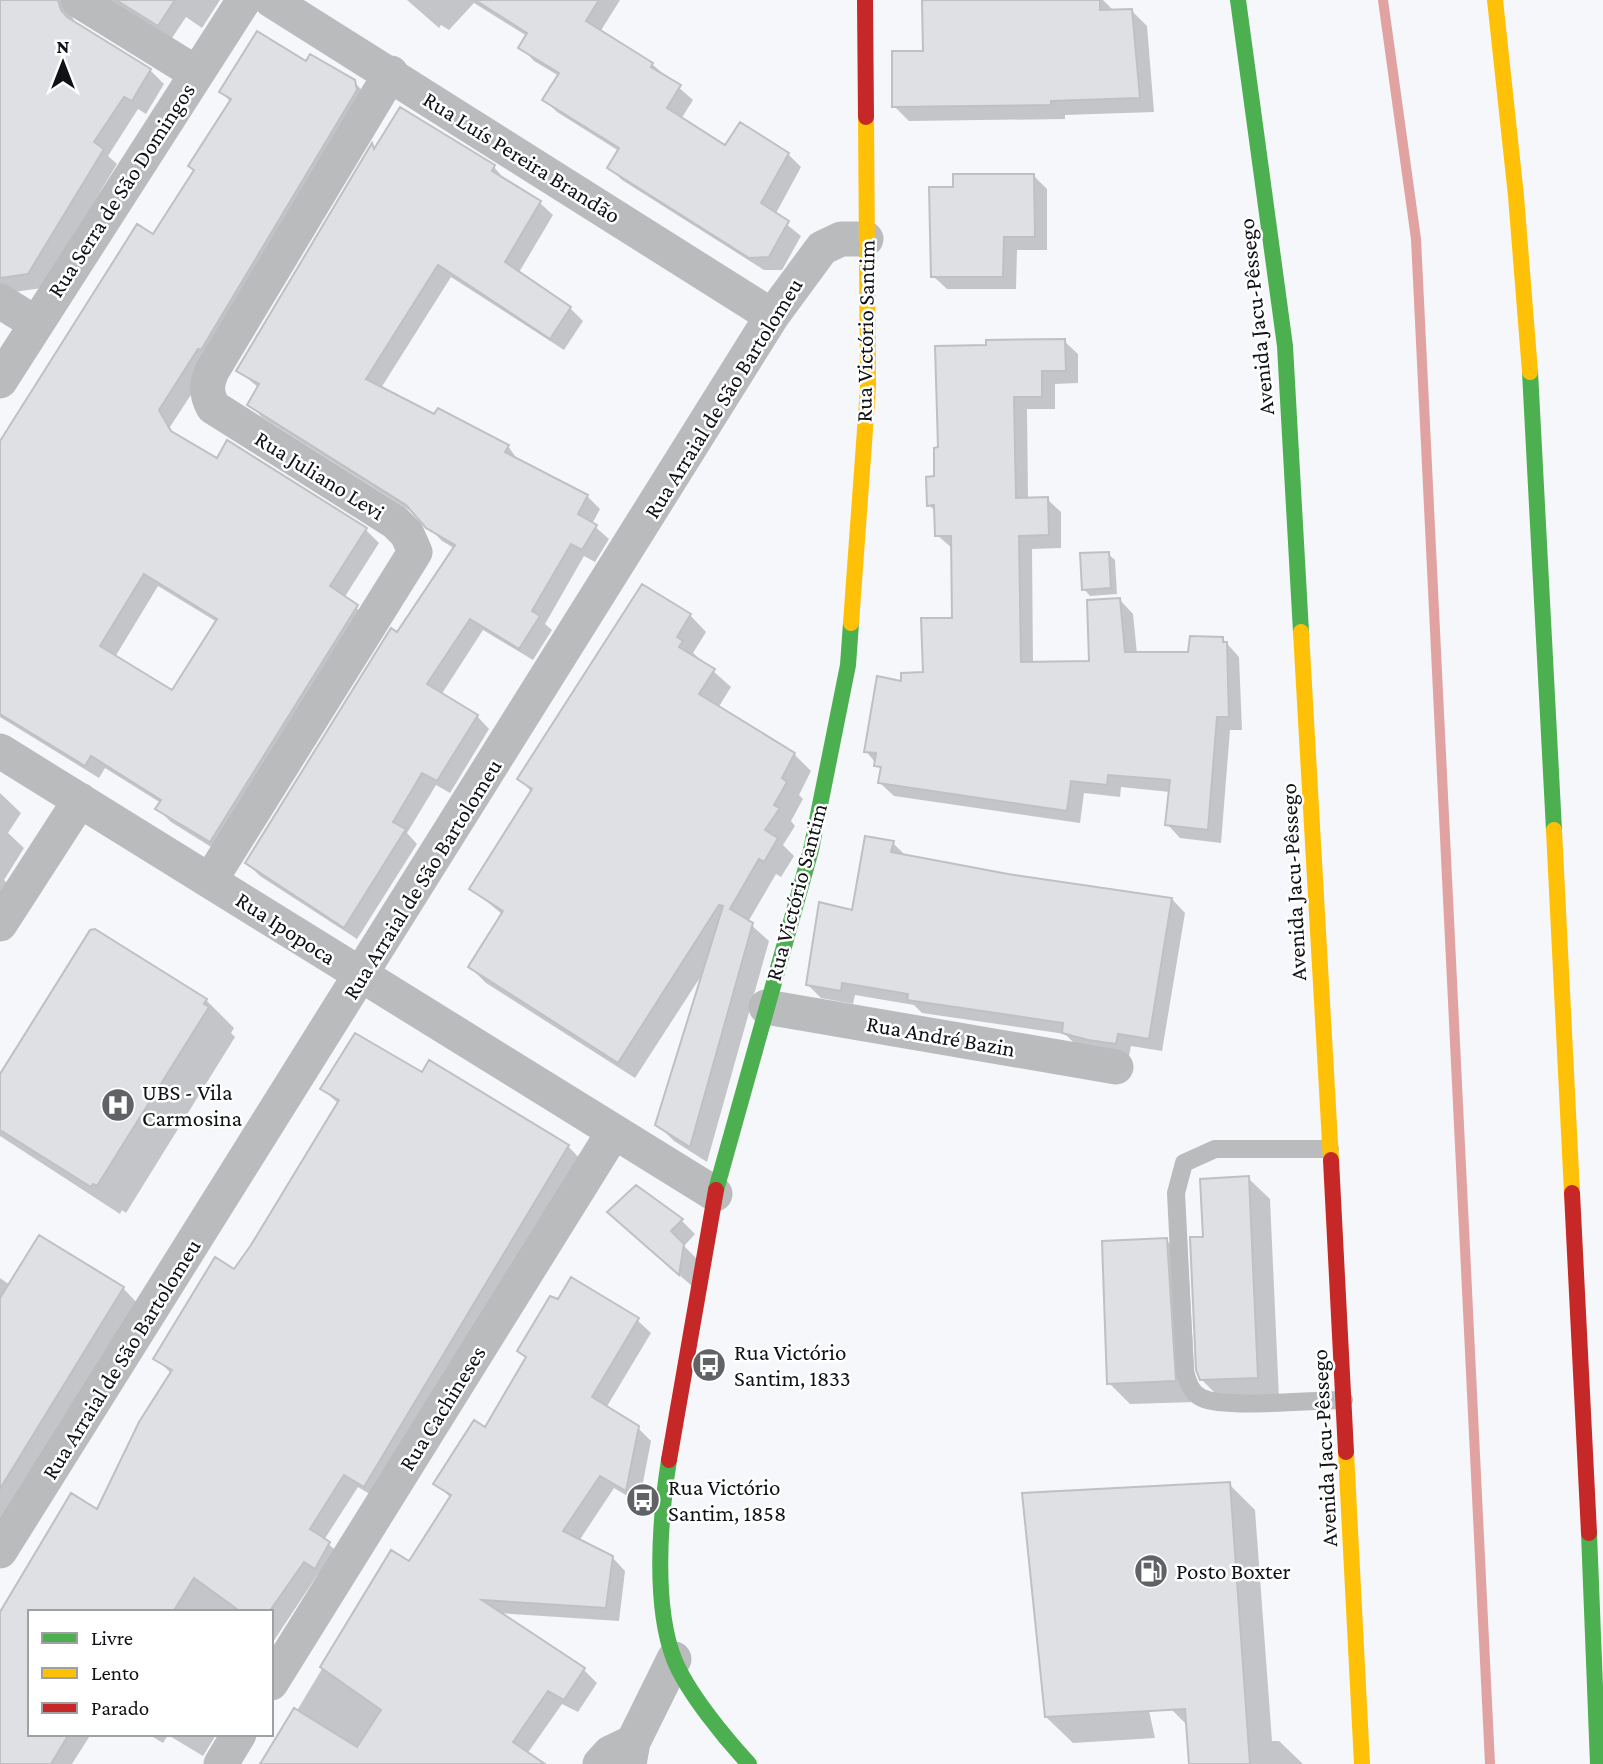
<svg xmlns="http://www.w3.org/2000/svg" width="1603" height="1764" font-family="'Crimson Pro',serif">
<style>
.shadow{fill:#0003;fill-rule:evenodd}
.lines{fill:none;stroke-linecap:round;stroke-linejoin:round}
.stream{stroke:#e1a2a2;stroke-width:10}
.building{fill:#dee0e3;stroke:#bec0c3;stroke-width:2;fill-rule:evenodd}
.lane{stroke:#b9bbbc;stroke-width:18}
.street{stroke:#b9bbbc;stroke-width:35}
.fast{stroke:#4caf50;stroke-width:16}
.slow{stroke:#ffc107;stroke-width:16}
.jam{stroke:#c62828;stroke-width:16}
.labels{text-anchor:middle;stroke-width:5;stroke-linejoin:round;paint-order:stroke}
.street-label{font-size:23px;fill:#101215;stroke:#fff}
.poi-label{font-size:23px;fill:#101215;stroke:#fff;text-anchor:start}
</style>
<rect width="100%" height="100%" fill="#f5f7fa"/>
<path class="shadow" d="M 0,0 L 80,0 L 71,15 L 76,24 L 150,70 L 164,84 L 146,114 L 138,109 L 108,156 L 117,164 L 42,288 L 0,294 Z
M 110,0 L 220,0 L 202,28 L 186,17 L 172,38 Z
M 407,0 L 620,0 L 600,32 L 652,64 L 693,100 L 681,119 L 726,147 L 788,154 L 801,167 L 775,215 L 801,236 L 782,270 L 764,270 L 622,180 L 609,167 L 619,151 L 557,112 L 544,99 L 559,76 L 534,61 L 521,47 L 527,36 L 474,3 L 449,30 L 441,25 L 439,28 Z
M 922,0 L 1103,0 L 1114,11 L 1132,11 L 1147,26 L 1154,112 L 1065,115 L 1065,119 L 909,121 L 894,106 L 924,52 Z
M 306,63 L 354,82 L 368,96 L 213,361 L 168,430 L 217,460 L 365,529 L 379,543 L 344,598 L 371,620 L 224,855 L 171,822 L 158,809 L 161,803 L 105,768 L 99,778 L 0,717 L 0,443 L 154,237 L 195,171 L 231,102 L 221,92 ZM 158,586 L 217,622 L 173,692 L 115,657 Z
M 373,146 L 376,149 L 494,167 L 506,181 L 540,203 L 553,215 L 518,274 L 570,308 L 583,321 L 564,350 L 451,277 L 381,388 L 435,417 L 508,446 L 519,462 L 587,496 L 600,509 L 592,524 L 609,539 L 595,562 L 584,556 L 545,624 L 552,630 L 533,660 L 483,630 L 441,695 L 477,716 L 489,729 L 450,793 L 436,785 L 407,833 L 417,844 L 357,939 L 260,876 L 247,863 L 454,548 L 442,541 L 417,515 L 262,417 L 249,404 L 259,388 L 238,370 Z
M 1033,175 L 1047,189 L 1047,250 L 1017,250 L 1016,289 L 947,289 L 933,276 L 955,188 Z
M 1064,341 L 1078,354 L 1078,383 L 1055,384 L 1055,409 L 1027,409 L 1028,499 L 1047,499 L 1061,512 L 1061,548 L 1032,549 L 1033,664 L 1090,663 L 1120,600 L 1133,614 L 1137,654 L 1190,654 L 1222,638 L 1239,657 L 1242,730 L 1230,730 L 1221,843 L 1180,838 L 1167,824 L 1170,792 L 1121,787 L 1120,797 L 1084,793 L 1080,823 L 894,796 L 880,783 L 882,771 L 866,751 L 924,674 L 954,620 L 953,549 L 937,535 L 936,512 L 929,505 L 940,449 L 987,347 Z
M 1108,554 L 1115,560 L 1117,594 L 1090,596 L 1084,589 Z
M 690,615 L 706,632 L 693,653 L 731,687 L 718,708 L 794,754 L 811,771 L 799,795 L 803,799 L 791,821 L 795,826 L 783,845 L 794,856 L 781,877 L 776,874 L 748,922 L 769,941 L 707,1162 L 674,1141 L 657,1124 L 703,973 L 635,1078 L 486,983 L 470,967 L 503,915 L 471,888 L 532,792 L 519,779 Z
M 0,793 L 21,813 L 8,833 L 24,848 L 4,880 L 17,893 L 0,921 Z
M 893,843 L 906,856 L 1008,875 L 1172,899 L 1185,913 L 1162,1051 L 1131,1046 L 1129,1056 L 1077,1046 L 1065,1034 L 922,1013 L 914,1005 L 855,995 L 853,1004 L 821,998 L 808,985 Z
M 206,1000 L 234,1028 L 231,1033 L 235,1037 L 126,1213 L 122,1210 L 120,1214 L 0,1136 L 0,1078 Z
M 422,1075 L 568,1146 L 581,1160 L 378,1499 L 358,1487 L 324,1540 L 343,1557 L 329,1581 L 318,1574 L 271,1645 L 271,1612 L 30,1612 L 30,1734 L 91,1734 L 72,1764 L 0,1764 L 0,1615 L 97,1511 L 172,1374 L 155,1358 L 235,1271 L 252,1246 L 339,1104 L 322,1089 Z
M 1248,1178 L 1270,1199 L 1279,1398 L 1223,1401 L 1201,1379 L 1204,1238 Z
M 681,1220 L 695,1234 L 684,1246 L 698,1260 L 693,1287 L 624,1226 Z
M 1166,1240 L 1188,1261 L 1196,1402 L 1130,1404 L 1109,1383 Z
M 0,1278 L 10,1285 L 123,1288 L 140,1306 L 0,1532 Z
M 637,1320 L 651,1333 L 606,1408 L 637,1427 L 651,1441 L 639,1503 L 614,1488 L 579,1541 L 612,1557 L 625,1571 L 619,1621 L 498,1613 L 584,1670 L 597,1683 L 578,1712 L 562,1704 L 527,1754 L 542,1764 L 265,1764 L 392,1552 L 410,1564 L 451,1498 L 435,1483 L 486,1429 L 527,1359 L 519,1350 Z
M 1229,1484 L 1255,1510 L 1272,1741 L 1279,1741 L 1303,1764 L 1195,1764 L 1188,1726 L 1171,1709 L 1133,1638 L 1155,1738 L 1073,1743 L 1046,1717 Z
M 148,1734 L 216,1734 L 216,1735 L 203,1756 L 168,1735 L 163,1743 Z"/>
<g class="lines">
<path class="stream" d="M 1383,0 L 1416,239 L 1490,1764"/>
</g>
<path class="building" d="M 0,0 L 58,0 L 61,10 L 67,17 L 151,69 L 132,101 L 124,97 L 94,142 L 104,149 L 28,274 L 0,278 Z
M 116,0 L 175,0 L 158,26 Z
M 475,0 L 599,0 L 586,21 L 653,63 L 651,67 L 681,85 L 667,108 L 725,145 L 740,122 L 789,153 L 761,203 L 789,221 L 769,257 L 749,258 L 607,168 L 619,148 L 542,100 L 559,73 L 518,48 L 527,33 Z
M 922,0 L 1100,0 L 1100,10 L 1132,9 L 1140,98 L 1051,101 L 1051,105 L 892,107 L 892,51 L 923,51 Z
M 257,31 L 306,61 L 310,54 L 355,80 L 357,90 L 201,350 L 198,349 L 159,410 L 171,431 L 217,458 L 227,440 L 367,528 L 330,586 L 358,605 L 210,842 L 155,809 L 161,800 L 91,756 L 85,766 L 0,714 L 0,441 L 137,224 L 153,234 L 194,170 L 188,166 L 231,99 L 219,92 ZM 144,574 L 217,619 L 172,690 L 100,646 Z
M 400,107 L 495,165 L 492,171 L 541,201 L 505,262 L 571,307 L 550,339 L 438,265 L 366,379 L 434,414 L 438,408 L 509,445 L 505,452 L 588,495 L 578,514 L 597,525 L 582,550 L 571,544 L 532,611 L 540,616 L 519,649 L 470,619 L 427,684 L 478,715 L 437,781 L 422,773 L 393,822 L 406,829 L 344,928 L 245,863 L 391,628 L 397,632 L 455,545 L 426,528 L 406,505 L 247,405 L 259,384 L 236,371 L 372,143 L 374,149 Z
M 953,174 L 1034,174 L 1035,237 L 1004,237 L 1003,277 L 931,277 L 929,187 L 953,187 Z
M 1065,339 L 1066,371 L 1042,371 L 1042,397 L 1014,397 L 1016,498 L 1048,497 L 1049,535 L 1019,536 L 1021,662 L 1089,661 L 1087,600 L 1120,598 L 1125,652 L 1188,652 L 1190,636 L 1223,637 L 1223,642 L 1227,642 L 1229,717 L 1217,717 L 1208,830 L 1165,825 L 1170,780 L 1108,775 L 1107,785 L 1071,781 L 1067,811 L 878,783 L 881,767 L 874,766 L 876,753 L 864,752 L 877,676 L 901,681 L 901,673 L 923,672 L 921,618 L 952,618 L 951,536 L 935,536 L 934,505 L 927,506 L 926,477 L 934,476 L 934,448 L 938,447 L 935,346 L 986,345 L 986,340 Z
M 1109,552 L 1111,588 L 1082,590 L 1080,553 Z
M 642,584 L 691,614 L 677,637 L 683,641 L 679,647 L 715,669 L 699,694 L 795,753 L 782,778 L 787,782 L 774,805 L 780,808 L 765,830 L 778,838 L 764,862 L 759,859 L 730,909 L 753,923 L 690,1147 L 655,1125 L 723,906 L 719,905 L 618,1063 L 468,967 L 503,911 L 469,889 L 532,789 L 517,779 Z
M 865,836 L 894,841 L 891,852 L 1008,874 L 1172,898 L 1149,1039 L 1118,1034 L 1116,1044 L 1088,1040 L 1062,1033 L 1063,1023 L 907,1000 L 908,994 L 842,983 L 841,991 L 806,985 L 819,902 L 852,910 Z
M 95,929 L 207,999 L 204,1004 L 209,1007 L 97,1186 L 93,1184 L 91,1187 L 0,1130 L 0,1074 L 90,930 Z
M 355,1033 L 422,1072 L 429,1060 L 569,1145 L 364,1487 L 344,1475 L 310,1529 L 330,1542 L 315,1569 L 304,1562 L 269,1612 L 241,1612 L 194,1578 L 173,1612 L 30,1612 L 30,1734 L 69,1734 L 51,1764 L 0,1764 L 0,1612 L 71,1493 L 97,1509 L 139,1422 L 172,1370 L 153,1359 L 215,1257 L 234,1269 L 251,1245 L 339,1100 L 320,1089 Z
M 1249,1176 L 1258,1378 L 1200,1380 L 1196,1370 L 1190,1237 L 1203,1237 L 1200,1179 Z
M 636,1185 L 683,1219 L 671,1231 L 684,1244 L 679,1275 L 607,1212 Z
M 39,1235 L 124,1287 L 0,1489 L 0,1298 Z
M 1167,1238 L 1176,1381 L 1107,1384 L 1102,1241 Z
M 571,1277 L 639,1318 L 592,1397 L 639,1426 L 626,1491 L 600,1476 L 563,1531 L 613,1556 L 606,1608 L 482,1600 L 585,1668 L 564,1700 L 548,1691 L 513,1742 L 545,1764 L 260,1764 L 294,1708 L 357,1747 L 381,1710 L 320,1667 L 391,1550 L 409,1561 L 451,1495 L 433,1484 L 474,1420 L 485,1427 L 526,1357 L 517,1351 L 550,1296 L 558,1299 Z
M 1230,1482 L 1250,1764 L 1189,1764 L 1185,1709 L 1045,1717 L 1022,1493 Z"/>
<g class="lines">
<path class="lane" d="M 1330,1149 L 1215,1149 L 1184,1163 L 1176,1193 L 1185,1372 C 1188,1382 1191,1393 1202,1398 C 1225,1409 1314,1400 1344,1400"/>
<path class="street" d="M 78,0 L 196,73
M 271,0 L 772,316
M 0,301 L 35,323
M 0,381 L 244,0
M 0,751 L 715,1194
M 211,879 L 415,552 L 407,534 L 395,522 L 213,407 C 206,393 206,385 212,371 L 391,73
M 0,924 L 80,800
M 766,1007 L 1116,1067
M 0,1551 L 772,316 L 822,248 L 841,239 L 866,239
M 271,1683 L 613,1133
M 221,1764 L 239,1734
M 600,1764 L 610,1753 L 633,1742
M 629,1764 L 633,1742 L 674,1659"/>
<path class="fast" d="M 1238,0 L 1285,346 L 1301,632
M 1530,372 L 1554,830
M 716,1190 L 811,850 L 848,665 L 851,623
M 669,1460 C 660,1517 653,1605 674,1659 C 687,1692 725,1738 749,1764
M 1589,1533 L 1598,1764"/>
<path class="slow" d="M 1495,0 L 1516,196 L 1530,372
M 851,623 L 868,388 L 866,117
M 1301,632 L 1331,1160
M 1554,830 L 1572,1193
M 1346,1452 L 1362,1764"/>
<path class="jam" d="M 865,0 L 866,117
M 1331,1160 L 1346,1452
M 1572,1193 L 1589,1533
M 669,1460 L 716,1190"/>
</g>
<defs>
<g id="hospital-disc" transform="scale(1.75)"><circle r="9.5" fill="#606265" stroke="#fff"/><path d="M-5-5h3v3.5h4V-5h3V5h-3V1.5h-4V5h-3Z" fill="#fff"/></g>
<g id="bus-disc" transform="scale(1.75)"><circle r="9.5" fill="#606265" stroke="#fff"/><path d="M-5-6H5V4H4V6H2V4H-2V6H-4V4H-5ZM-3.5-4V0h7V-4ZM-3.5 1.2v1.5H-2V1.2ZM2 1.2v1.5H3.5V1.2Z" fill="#fff"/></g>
<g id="fuel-disc" transform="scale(1.75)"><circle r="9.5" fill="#606265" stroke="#fff"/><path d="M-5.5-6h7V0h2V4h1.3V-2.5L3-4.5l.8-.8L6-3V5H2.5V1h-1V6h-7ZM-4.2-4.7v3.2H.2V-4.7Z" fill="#fff"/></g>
</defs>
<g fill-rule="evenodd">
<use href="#hospital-disc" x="118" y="1105"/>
<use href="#bus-disc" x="709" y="1365"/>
<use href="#bus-disc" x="643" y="1500"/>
<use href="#fuel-disc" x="1151" y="1571"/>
</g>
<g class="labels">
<g class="street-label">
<text transform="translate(522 157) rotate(32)" y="8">Rua Luís Pereira Brandão</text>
<text transform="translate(121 190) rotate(-57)" y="8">Rua Serra de São Domingos</text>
<text transform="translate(1256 317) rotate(-96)" y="8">Avenida Jacu-Pêssego</text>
<text transform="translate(865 331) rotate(-89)" y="8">Rua Victório Santim</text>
<text transform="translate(723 398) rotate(-58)" y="8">Rua Arraial de São Bartolomeu</text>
<text transform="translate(320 475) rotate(32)" y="8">Rua Juliano Levi</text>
<text transform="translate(422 879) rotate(-58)" y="8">Rua Arraial de São Bartolomeu</text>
<text transform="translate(1293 882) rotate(-93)" y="8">Avenida Jacu-Pêssego</text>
<text transform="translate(796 892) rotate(-75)" y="8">Rua Victório Santim</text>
<text transform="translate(286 928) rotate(33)" y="8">Rua Ipopoca</text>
<text transform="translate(941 1036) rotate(10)" y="8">Rua André Bazin</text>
<text transform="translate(121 1359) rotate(-58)" y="8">Rua Arraial de São Bartolomeu</text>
<text transform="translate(442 1408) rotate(-58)" y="8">Rua Cachineses</text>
<text transform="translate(1324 1448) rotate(-93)" y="8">Avenida Jacu-Pêssego</text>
</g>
<g class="poi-label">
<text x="142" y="1100">UBS - Vila<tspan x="142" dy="26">Carmosina</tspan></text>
<text x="734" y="1360">Rua Victório<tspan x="734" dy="26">Santim, 1833</tspan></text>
<text x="668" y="1495">Rua Victório<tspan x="668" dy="26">Santim, 1858</tspan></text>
<text x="1176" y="1579">Posto Boxter</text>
</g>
</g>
<rect x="28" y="1610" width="245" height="126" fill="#ffffff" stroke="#9fa0a1" stroke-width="2"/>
<rect x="42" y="1633" width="35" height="10" fill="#4caf50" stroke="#9fa0a1" stroke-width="2"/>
<text x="91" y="1645" font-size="21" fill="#101215">Livre</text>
<rect x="42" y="1668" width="35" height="10" fill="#ffc107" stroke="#9fa0a1" stroke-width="2"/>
<text x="91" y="1680" font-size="21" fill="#101215">Lento</text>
<rect x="42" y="1703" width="35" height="10" fill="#c62828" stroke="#9fa0a1" stroke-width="2"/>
<text x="91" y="1715" font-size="21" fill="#101215">Parado</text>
<g transform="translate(63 63)" stroke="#ffffff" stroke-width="5" paint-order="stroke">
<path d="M0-5L12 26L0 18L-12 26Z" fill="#101215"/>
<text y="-10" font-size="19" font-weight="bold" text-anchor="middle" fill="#101215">N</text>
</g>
</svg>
